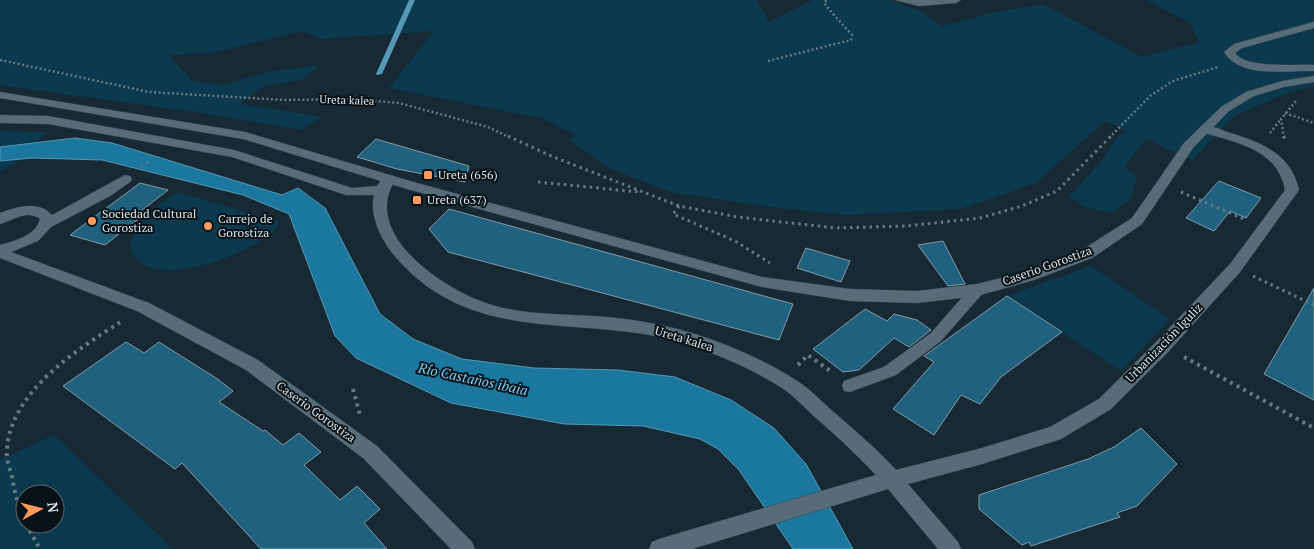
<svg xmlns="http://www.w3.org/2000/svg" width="1314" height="549" font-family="'PT Serif',serif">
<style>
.green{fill:#0b394e;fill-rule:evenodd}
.water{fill:#1b779e;stroke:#5498b5}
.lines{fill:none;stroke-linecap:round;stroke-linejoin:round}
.stream{fill:#5498b5;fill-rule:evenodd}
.building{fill:#1f617f;stroke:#839aa6}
.lane-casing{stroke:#36454e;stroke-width:1}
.street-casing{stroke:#36454e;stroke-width:1}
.secondary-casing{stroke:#36454e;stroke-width:1}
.path-far2{stroke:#687880;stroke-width:2.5;stroke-dasharray:2 2.5;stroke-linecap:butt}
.path-far1{stroke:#687880;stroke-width:3;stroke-dasharray:2.5 4;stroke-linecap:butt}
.path{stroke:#687880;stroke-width:4;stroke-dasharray:3 4.5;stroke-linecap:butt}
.lane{fill:#576c77;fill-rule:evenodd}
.street{fill:#576c77;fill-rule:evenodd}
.secondary{fill:#576c77;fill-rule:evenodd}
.poi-dot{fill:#ff9b5a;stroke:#091216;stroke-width:2}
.labels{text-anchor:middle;stroke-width:4;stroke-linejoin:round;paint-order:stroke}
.far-street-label{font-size:11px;fill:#d9e5eb;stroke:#091216}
.poi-label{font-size:12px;fill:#d9e5eb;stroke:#091216;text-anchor:start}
.street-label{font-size:12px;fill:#d9e5eb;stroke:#091216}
.water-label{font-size:14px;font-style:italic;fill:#76cdf9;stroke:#091216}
</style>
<rect width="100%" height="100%" fill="#172a34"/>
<path class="green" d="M 0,0 L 757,0 L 769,22 L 813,0 L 890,0 L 922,12 L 942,26 L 991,13 L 1043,4 L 1142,57 L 1199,42 L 1190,23 L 1146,0 L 1314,0 L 1314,87 L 1290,92 L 1235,115 L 1192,160 L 1146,139 L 1124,167 L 1137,177 L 1131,198 L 1113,213 L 1085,207 L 1069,197 L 1101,161 L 1118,136 L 1126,131 L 1105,121 L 1036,183 L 960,209 L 846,215 L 771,207 L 670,192 L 609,168 L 570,141 L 576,135 L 541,118 L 389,88 L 434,31 L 321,39 L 303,31 L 211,53 L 169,55 L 191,80 L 223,85 L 267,72 L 319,65 L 302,80 L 262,87 L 240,104 L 322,117 L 301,130 L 194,112 L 0,85 Z
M 0,131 L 47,132 L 17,162 L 0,172 Z
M 177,192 L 281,222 C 277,227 272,232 267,236 C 244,255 178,279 149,267 C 103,248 157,205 177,192 Z
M 1091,266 L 1170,319 L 1121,371 L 1007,296 Z
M 54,435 L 173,549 L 0,549 L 0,460 ZM 25,494 L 55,494 L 55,524 L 25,524 Z"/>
<path class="water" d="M 75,138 L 112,143 L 282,195 L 298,188 L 325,208 L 380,314 L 413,339 L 462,359 L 534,368 L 618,370 L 675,377 L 731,400 L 774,428 L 806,464 L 853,549 L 793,549 L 739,470 L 718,449 L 700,439 L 643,426 L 564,424 L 451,403 L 356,358 L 335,336 L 289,214 L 243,195 L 102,160 L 32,158 L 0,161 L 0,147 Z"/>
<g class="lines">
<path class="stream" d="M 409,0 L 415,0 L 382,74 L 377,75 L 376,74 Z"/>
</g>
<path class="building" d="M 376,139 L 469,166 L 465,182 L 397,169 L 357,157 Z
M 1219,181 L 1261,198 L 1246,218 L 1230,211 L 1214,231 L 1186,218 Z
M 140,183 L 168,190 L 141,211 L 141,217 L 105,245 L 70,235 Z
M 449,209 L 793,304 L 779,340 L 448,252 L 429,229 Z
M 943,241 L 965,284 L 948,286 L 918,245 Z
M 806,248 L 850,261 L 841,282 L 797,268 Z
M 1314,288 L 1314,400 L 1264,374 Z
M 1007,296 L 1062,332 L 1001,377 L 980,404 L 961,395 L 934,435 L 893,409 L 934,362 L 924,356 Z
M 865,309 L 887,321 L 894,314 L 917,320 L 931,330 L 909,347 L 894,338 L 859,370 L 843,372 L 813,349 Z
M 126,342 L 144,353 L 159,342 L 216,378 L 233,391 L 219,402 L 263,431 L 265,430 L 283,445 L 299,433 L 321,452 L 304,465 L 340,500 L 357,486 L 380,509 L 364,523 L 387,549 L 261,549 L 182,463 L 175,469 L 63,386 Z
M 1141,428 L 1177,464 L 1137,506 L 1117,513 L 1120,517 L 1031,546 L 1029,542 L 1022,545 L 979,509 L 979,495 L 1088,459 L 1114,447 Z"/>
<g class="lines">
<g class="lane-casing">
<path id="lane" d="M 977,285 L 982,286 L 984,290 L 982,294 L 941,341 L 896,375 L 850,392 L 844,391 L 842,386 L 844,381 L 884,367 L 931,333 L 972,286 Z"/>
</g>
<g class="street-casing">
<path id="street" d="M 895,0 L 961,0 L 956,3 L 919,6 Z
M 1314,22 L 1314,28 L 1242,48 L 1235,53 C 1246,69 1295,64 1314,65 L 1314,71 C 1286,70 1241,79 1224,52 L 1234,44 Z
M 0,115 L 48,116 L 234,150 L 352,188 L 377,186 L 384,176 L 394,176 L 396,179 C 358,234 447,292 492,305 C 532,317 575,313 616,318 C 654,322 691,331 726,345 C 750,355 775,366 797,381 C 809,388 819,399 829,408 C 852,428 875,447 896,470 L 982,448 L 1050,427 L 1099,399 L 1157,341 L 1230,264 L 1285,190 C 1278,149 1235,142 1201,132 L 1199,129 L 1201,126 C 1209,124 1219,129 1227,132 C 1260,142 1291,153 1299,190 L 1240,272 L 1169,351 L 1111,409 L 1061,439 L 982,464 L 908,484 L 958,542 L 961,549 L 938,549 L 888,489 L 692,549 L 649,549 L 652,542 L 659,539 L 876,475 C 857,455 837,436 816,418 C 806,409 796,398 785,390 C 758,372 726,358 696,347 C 590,309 475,353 393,254 C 381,239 369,215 374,195 L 346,195 L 232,157 L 48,124 L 0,123 Z
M 125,175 L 130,176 L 132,179 L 130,182 L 110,196 L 51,227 L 38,241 L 11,252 L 149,303 L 258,360 L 377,446 L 472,542 L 475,549 L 451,549 L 363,458 L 246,370 L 137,311 L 0,258 L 0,245 C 14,241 36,236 40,219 C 28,209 13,220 0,224 L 0,213 C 17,207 38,200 52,215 Z"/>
</g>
<g class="secondary-casing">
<path id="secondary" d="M 1314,76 L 1314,82 L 1284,87 L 1254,96 L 1229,111 L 1193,148 L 1142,224 L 1092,258 L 1034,280 L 977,296 L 917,303 L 850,301 L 762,287 L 407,189 L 243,139 L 0,98 L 0,92 L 245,132 L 417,183 L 762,277 L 850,289 L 917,291 L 977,284 L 1025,272 L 1082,250 L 1132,218 L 1184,143 L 1221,107 L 1246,92 L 1282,81 Z"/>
</g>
<path class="path-far2" d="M 0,60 L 149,92 L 285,100 L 350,99 L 399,103 L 488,127 L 511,138
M 768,61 L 851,40 L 852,35 L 827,7 L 824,2 L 827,0
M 1285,113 L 1314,123
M 1270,133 L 1281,119
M 1109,138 L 1150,96 L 1173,81 L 1218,67
M 1284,138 L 1281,119 L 1296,101"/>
<path class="path-far1" d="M 508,136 L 551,156 L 679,206 L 738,217 L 835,228 L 906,226 L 980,218 L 1022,206 L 1057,191 L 1111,136
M 1284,136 L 1285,141
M 141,167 L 152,159
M 538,182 L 639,192
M 1181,192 L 1244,219
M 679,206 L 673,214 L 735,241 L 770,263
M 1253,276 L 1314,305"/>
<path class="path" d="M 1184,357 L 1314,428
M 798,365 L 808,355 L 833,373
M 353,389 L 360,415
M 25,521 C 18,507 15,493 12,477 C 10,469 6,460 7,451 C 9,392 78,349 122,321
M 26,524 L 40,549"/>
<use href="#lane" class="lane"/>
<use href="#street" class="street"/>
<use href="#secondary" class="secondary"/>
</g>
<g class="poi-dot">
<rect x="423" y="170" width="10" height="10" rx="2.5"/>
<rect x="412" y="195" width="10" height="10" rx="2.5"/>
<circle cx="92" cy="221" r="5"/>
<circle cx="208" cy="226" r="5"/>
</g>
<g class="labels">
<g class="far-street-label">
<text transform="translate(347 100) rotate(2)" y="4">Ureta kalea</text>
</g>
<g class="poi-label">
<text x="438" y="179">Ureta (656)</text>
<text x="427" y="204">Ureta (637)</text>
<text x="102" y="218">Sociedad Cultural<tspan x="102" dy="14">Gorostiza</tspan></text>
<text x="218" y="223">Carrejo de<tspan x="218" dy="14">Gorostiza</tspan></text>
</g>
<g class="street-label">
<text transform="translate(1047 266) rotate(-20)" y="4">Caserio Gorostiza</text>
<text transform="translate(684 339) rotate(17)" y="4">Ureta kalea</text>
<text transform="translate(1164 343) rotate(-46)" y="4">Urbanización Iguliz</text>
<text transform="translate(316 412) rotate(36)" y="4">Caserio Gorostiza</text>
</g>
<g class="water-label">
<text transform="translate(473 379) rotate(12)" y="5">Río Castaños ibaia</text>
</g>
</g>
<g transform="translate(40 509) rotate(83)"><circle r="24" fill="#091216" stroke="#5c666b"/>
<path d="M0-4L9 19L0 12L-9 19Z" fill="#ff9b5a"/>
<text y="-8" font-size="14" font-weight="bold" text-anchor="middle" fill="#d9e5eb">N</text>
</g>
</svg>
